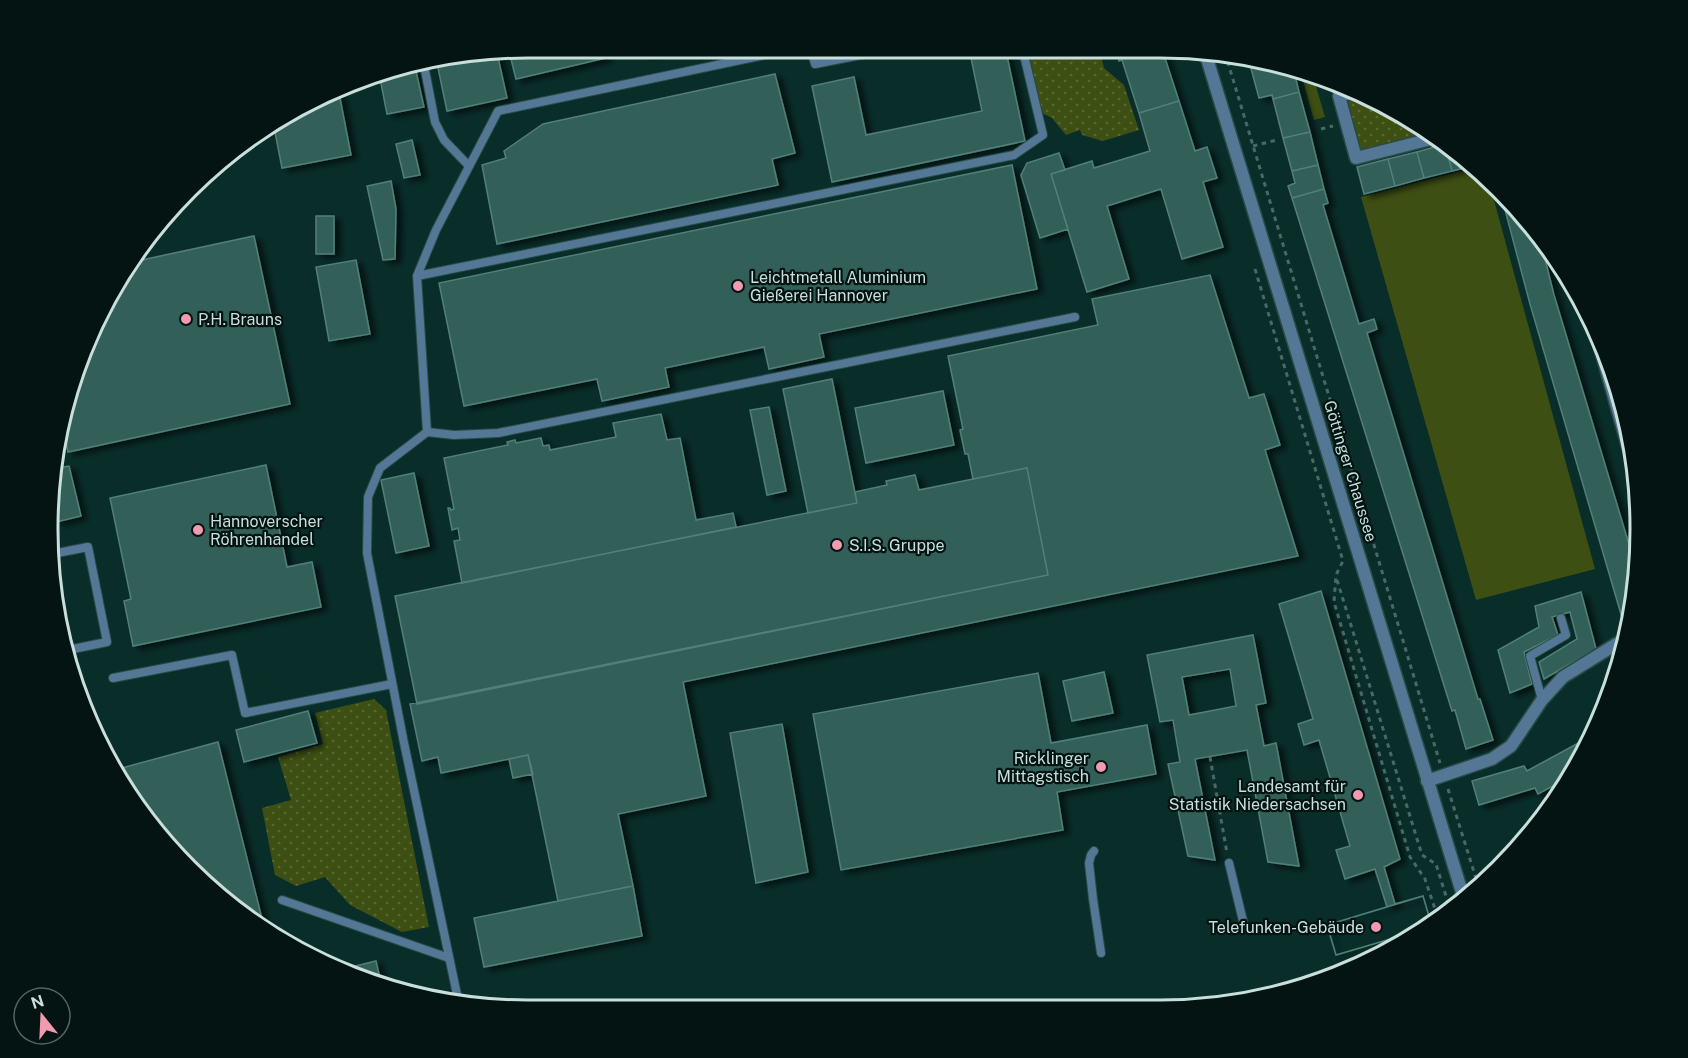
<svg xmlns="http://www.w3.org/2000/svg" width="1688" height="1058" font-family="'Public Sans',sans-serif">
<style>
.grass{fill:url(#grass-dots)}
.green{fill:#3e4f13}
.building{fill:#305e58;stroke:#518079;stroke-width:1.5;fill-rule:evenodd;filter:url(#shadow)}
.lines{fill:none;stroke-linecap:round;stroke-linejoin:round}
.lane-casing{stroke:#284a46;stroke-width:10}
.street-casing{stroke:#284a46;stroke-width:15}
.path{stroke:#486965;stroke-width:3;stroke-dasharray:4.5 4.5;stroke-linecap:butt}
.lane{stroke:#537794;stroke-width:8}
.street{stroke:#537794;stroke-width:12}
.poi-dot{fill:#f29aaf;stroke:#031412;stroke-width:2}
.labels{text-anchor:middle;stroke-width:4.5;stroke-linejoin:round;paint-order:stroke}
.poi-label{font-size:16px;fill:#c8dfdb;stroke:#031412;text-anchor:start}
.street-label{font-size:16px;fill:#c8dfdb;stroke:#031412}
.rim{fill:none;stroke:#c8dfdb;stroke-width:3}
</style>
<defs>
<pattern id="grass-dots" width="8" height="8" patternUnits="userSpaceOnUse" patternTransform="scale(1.5)"><rect width="8" height="8" fill="#3e4f13"/><path d="M2 2h.1M6 6h.1" fill="none" stroke="#586835" stroke-width="1.8" stroke-linecap="round"/></pattern>
<filter id="shadow"><feDropShadow dx="6" dy="3.5" stdDeviation="3" flood-color="#0009"/></filter>
</defs>
<rect width="100%" height="100%" fill="#092e2a"/>
<path class="grass" d="M 1028,51 L 1100,51 L 1104,68 L 1124,85 L 1139,130 L 1103,141 L 1082,135 L 1080,130 L 1066,135 L 1052,118 L 1042,113 Z
M 1364,97 L 1428,134 L 1361,152 L 1347,101 Z
M 374,699 L 386,710 L 429,927 L 402,932 L 350,905 L 325,877 L 296,886 L 275,875 L 262,808 L 291,800 L 278,757 L 323,744 L 315,713 Z"/>
<path class="green" d="M 1301,73 L 1326,80 L 1315,83 L 1325,117 L 1314,120 Z
M 1474,168 L 1489,182 L 1595,569 L 1476,600 L 1361,197 Z"/>
<path class="building" d="M 529,48 L 604,48 L 606,58 L 516,79 L 509,51 Z
M 641,49 L 671,49 L 643,55 Z
M 982,51 L 1006,51 L 1025,141 L 832,182 L 812,86 L 854,77 L 866,135 L 982,111 L 970,53 Z
M 1118,51 L 1163,52 L 1179,101 L 1139,113 L 1122,60 L 1119,61 Z
M 497,53 L 507,98 L 447,111 L 437,63 Z
M 1252,60 L 1294,71 L 1299,92 L 1273,99 L 1272,95 L 1259,98 L 1249,61 Z
M 415,67 L 424,107 L 387,114 L 379,73 Z
M 775,74 L 795,153 L 772,159 L 778,185 L 497,244 L 482,165 L 506,158 L 504,151 L 543,124 Z
M 1299,92 L 1310,132 L 1283,138 L 1273,99 Z
M 339,93 L 351,155 L 282,168 L 274,127 Z
M 1179,101 L 1195,151 L 1207,147 L 1217,178 L 1203,182 L 1223,247 L 1182,259 L 1161,189 L 1107,206 L 1129,279 L 1087,292 L 1051,174 L 1092,161 L 1094,168 L 1150,151 L 1139,113 Z
M 1310,132 L 1318,165 L 1292,171 L 1283,138 Z
M 412,140 L 420,175 L 404,178 L 396,144 Z
M 1445,144 L 1452,147 L 1472,166 L 1452,171 Z
M 1445,144 L 1452,171 L 1424,178 L 1417,152 Z
M 1417,152 L 1424,178 L 1395,186 L 1388,159 Z
M 1059,153 L 1065,170 L 1051,174 L 1068,229 L 1040,238 L 1021,175 L 1027,163 Z
M 1388,159 L 1395,186 L 1364,194 L 1357,167 Z
M 1012,165 L 1037,289 L 819,334 L 824,357 L 769,369 L 764,347 L 665,368 L 669,387 L 602,401 L 597,379 L 464,406 L 439,283 Z
M 1318,165 L 1324,189 L 1292,198 L 1288,186 L 1295,183 L 1292,171 Z
M 391,181 L 396,209 L 395,259 L 383,260 L 367,186 Z
M 1324,189 L 1328,203 L 1323,205 L 1359,324 L 1374,319 L 1377,329 L 1367,333 L 1478,699 L 1480,699 L 1493,740 L 1466,749 L 1455,710 L 1452,711 L 1292,198 Z
M 1508,200 L 1520,212 L 1540,239 L 1554,295 L 1637,571 L 1629,619 L 1623,621 L 1530,304 L 1504,206 L 1509,204 Z
M 316,216 L 334,216 L 334,254 L 316,254 Z
M 254,236 L 290,404 L 68,452 L 64,433 L 73,375 L 128,263 Z
M 356,260 L 370,334 L 329,341 L 316,267 Z
M 1210,275 L 1249,398 L 1264,394 L 1280,445 L 1265,450 L 1298,556 L 683,682 L 706,796 L 618,814 L 633,886 L 558,901 L 528,755 L 441,773 L 438,757 L 422,761 L 410,704 L 1048,575 L 1027,468 L 973,479 L 968,454 L 965,454 L 960,430 L 963,429 L 948,356 L 1098,325 L 1092,299 Z
M 832,379 L 857,503 L 808,513 L 783,389 Z
M 943,391 L 954,445 L 866,463 L 855,408 Z
M 769,407 L 786,491 L 767,495 L 750,410 Z
M 661,414 L 667,440 L 680,438 L 696,520 L 733,513 L 736,527 L 462,583 L 454,541 L 460,540 L 458,528 L 452,530 L 448,508 L 450,508 L 451,510 L 454,509 L 444,458 L 508,445 L 507,442 L 515,440 L 516,443 L 541,438 L 543,446 L 549,445 L 550,450 L 616,437 L 613,423 Z
M 266,465 L 287,567 L 312,562 L 321,607 L 133,646 L 124,601 L 131,599 L 110,498 Z
M 69,466 L 81,516 L 56,522 L 52,506 L 58,468 Z
M 1027,468 L 1048,575 L 417,704 L 395,596 L 857,503 L 855,492 L 887,485 L 886,481 L 915,475 L 919,490 Z
M 414,473 L 429,546 L 396,553 L 381,480 Z
M 1321,591 L 1400,859 L 1384,867 L 1395,904 L 1423,896 L 1431,923 L 1421,930 L 1336,955 L 1327,925 L 1387,907 L 1375,869 L 1345,879 L 1336,850 L 1350,846 L 1319,740 L 1304,745 L 1298,724 L 1313,719 L 1279,604 Z
M 1581,592 L 1596,649 L 1544,679 L 1539,662 L 1577,639 L 1570,612 L 1552,617 L 1558,635 L 1524,652 L 1532,684 L 1510,693 L 1498,650 L 1539,627 L 1535,606 Z
M 1253,635 L 1266,703 L 1256,705 L 1264,746 L 1276,743 L 1299,866 L 1268,862 L 1247,750 L 1195,759 L 1215,860 L 1188,856 L 1168,764 L 1180,762 L 1173,720 L 1160,722 L 1147,655 ZM 1230,669 L 1236,706 L 1189,715 L 1182,677 Z
M 1104,672 L 1113,713 L 1072,721 L 1063,681 Z
M 1038,673 L 1051,743 L 1147,725 L 1156,774 L 1057,792 L 1063,830 L 841,870 L 813,714 Z
M 308,711 L 317,743 L 244,762 L 236,730 Z
M 782,724 L 808,872 L 756,883 L 730,733 Z
M 1593,735 L 1591,741 L 1568,778 L 1538,794 L 1535,788 L 1479,805 L 1472,781 L 1524,766 L 1527,771 Z
M 218,742 L 264,927 L 236,911 L 129,797 L 121,780 L 118,769 Z
M 528,755 L 533,774 L 513,778 L 509,759 Z
M 633,886 L 642,936 L 484,967 L 474,918 Z
M 1423,896 L 1431,923 L 1421,930 L 1336,955 L 1327,925 Z
M 376,961 L 381,983 L 345,974 L 339,970 Z"/>
<g class="lines">
<g class="lane-casing">
<path id="lane" d="M 811,50 L 815,64 L 886,50
M 424,65 L 435,122 L 444,140 L 469,166
M 417,276 L 1014,155 L 1043,135 L 1023,51
M 427,432 L 454,435 L 498,433 L 1075,317
M 52,554 L 88,547 L 107,642 L 68,650
M 113,678 L 232,655 L 245,713 L 392,684
M 1542,700 L 1530,656 L 1566,635 L 1561,618
M 1094,851 L 1091,855 L 1089,863 L 1093,899 L 1101,953
M 1229,863 L 1244,925
M 282,900 L 449,958
M 459,1004 L 404,743 L 367,553 L 368,497 L 380,468 L 427,432 L 417,276 L 436,230 L 498,111 L 788,50"/>
</g>
<g class="street-casing">
<path id="street" d="M 1205,52 L 1464,899
M 1355,92 L 1339,96 L 1356,158 L 1435,138
M 1596,333 L 1636,475
M 73,681 L 74,684
M 1427,781 L 1492,759 L 1511,746 L 1542,700 L 1563,677 L 1626,638"/>
</g>
<path class="path" d="M 1225,53 L 1440,763
M 1321,129 L 1333,126
M 1253,146 L 1277,140
M 1255,269 L 1343,561 L 1336,575 L 1334,602 L 1410,857 L 1425,879 L 1438,918
M 1337,580 L 1422,855 L 1436,864 L 1450,909
M 1210,757 L 1227,853
M 1448,789 L 1479,888
M 1174,1009 L 1327,976"/>
<use href="#lane" class="lane"/>
<use href="#street" class="street"/>
</g>
<g class="poi-dot">
<circle cx="738" cy="286" r="6"/>
<circle cx="186" cy="319" r="6"/>
<circle cx="198" cy="530" r="6"/>
<circle cx="837" cy="545" r="6"/>
<circle cx="1101" cy="767" r="6"/>
<circle cx="1358" cy="795" r="6"/>
<circle cx="1376" cy="927" r="6"/>
</g>
<g class="labels">
<g class="poi-label">
<text x="750" y="283">Leichtmetall Aluminium<tspan x="750" dy="18">Gießerei Hannover</tspan></text>
<text x="198" y="325">P.H. Brauns</text>
<text x="210" y="527">Hannoverscher<tspan x="210" dy="18">Röhrenhandel</tspan></text>
<text x="849" y="551">S.I.S. Gruppe</text>
<text x="1089" y="764" text-anchor="end">Ricklinger<tspan x="1089" dy="18">Mittagstisch</tspan></text>
<text x="1346" y="792" text-anchor="end">Landesamt für<tspan x="1346" dy="18">Statistik Niedersachsen</tspan></text>
<text x="1364" y="933" text-anchor="end">Telefunken-Gebäude</text>
</g>
<g class="street-label">
<text transform="translate(1351 471) rotate(73)" y="6">Göttinger Chaussee</text>
</g>
</g>
<path d="M0 0H1688V1058H0ZM528 58H1160A470 470 0 0 1 1630 528V530A470 470 0 0 1 1160 1000H528A470 470 0 0 1 58 530V528A470 470 0 0 1 528 58Z" fill="#031412" fill-rule="evenodd"/>
<path class="rim" d="M528 58H1160A470 470 0 0 1 1630 528V530A470 470 0 0 1 1160 1000H528A470 470 0 0 1 58 530V528A470 470 0 0 1 528 58Z"/>
<g transform="translate(42 1016) rotate(342)"><circle r="28" fill="#031412" stroke="#526562" stroke-width="1.5"/>
<path d="M0-4.5L10 22L0 15L-10 22Z" fill="#f29aaf"/>
<text y="-9" font-size="16" font-weight="bold" text-anchor="middle" fill="#c8dfdb">N</text>
</g>
</svg>
